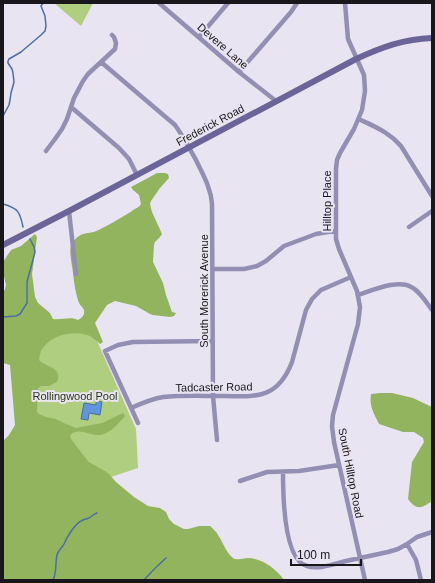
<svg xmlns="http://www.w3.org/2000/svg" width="435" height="583" font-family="Helvetica,sans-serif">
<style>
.green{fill:#afce80}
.forest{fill:#93b45e}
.water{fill:#6095dc;stroke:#4b6fa2}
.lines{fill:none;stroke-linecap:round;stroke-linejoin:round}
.stream{stroke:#4b6fa2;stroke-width:1.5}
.minor{stroke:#928fb3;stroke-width:4.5}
.secondary{stroke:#6a6499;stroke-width:6}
.labels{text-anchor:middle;stroke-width:4;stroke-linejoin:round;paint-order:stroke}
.street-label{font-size:11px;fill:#19171b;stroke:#e9e4f1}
.park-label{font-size:11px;fill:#2a3713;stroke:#e9e4f1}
</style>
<rect width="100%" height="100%" fill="#e9e4f1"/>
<path class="green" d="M 54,3 L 93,3 L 81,26 Z
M 32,324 L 94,334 L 136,429 L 138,468 L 105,479 L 3,580 L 3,446 L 32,415 Z"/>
<path class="forest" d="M 157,173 L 165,173 L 168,174 L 169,178 L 160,188 L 151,201 L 150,204 L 152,212 L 162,234 L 160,237 L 155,242 L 154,245 L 153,262 L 163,283 L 166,295 L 172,312 L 176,313 L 174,316 L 170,317 L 153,315 L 150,314 L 136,306 L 115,301 L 107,305 L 95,323 L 103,342 L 100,344 C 97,341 93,338 90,336 C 74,330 53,334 43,348 C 40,351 40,356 39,360 C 47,368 63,367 57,382 L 49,386 L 41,386 L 38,388 L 37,412 L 39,414 L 46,417 L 56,419 L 66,424 L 76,428 L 102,423 L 123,413 L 125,416 C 118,424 111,433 100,435 C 90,436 76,426 70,436 L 71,439 L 84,456 L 89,462 L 108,473 L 116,482 L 134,497 L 148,506 L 160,508 L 166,512 L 169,519 L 174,524 L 184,529 L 188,529 L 199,526 L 210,526 C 213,529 216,531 218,535 C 223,542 226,553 233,558 C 237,561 243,558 248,558 C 261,558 277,569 284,580 L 3,580 L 3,441 L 9,435 L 15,425 L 10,365 L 3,363 L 3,293 L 5,289 L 6,285 L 3,272 L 3,262 L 11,250 L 21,246 L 35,234 L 37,237 L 32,274 L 35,297 L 38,303 L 50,313 L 53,319 C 61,320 72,316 78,320 C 82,318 85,315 84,310 C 83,307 79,305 78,300 C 75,291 74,282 73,273 C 72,264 69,254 71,245 C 72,242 76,238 79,236 C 83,233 89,233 94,232 C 108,226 119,219 132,211 C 135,208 139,208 141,204 L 139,195 L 133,190 L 131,187 L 146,179 Z
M 380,393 L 392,393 L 413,398 L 432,407 L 432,501 C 421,509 416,510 408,499 L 412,462 L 424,442 L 423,438 L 414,432 L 403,432 L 379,424 C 374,414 369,406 371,394 Z"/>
<path class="water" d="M 96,401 L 102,402 L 100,415 L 89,413 L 88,420 L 81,419 L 84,403 L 96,405 Z"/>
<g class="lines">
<path class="stream" d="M 3,116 L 9,105 L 10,100 L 11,93 L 14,82 L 13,73 L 12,69 L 8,63 L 8,61 L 9,59 L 21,52 L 41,35 L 45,31 L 46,26 L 45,16 L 41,6 L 43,3
M 3,204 C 18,208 20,212 23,227
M 3,317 L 16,316 L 20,314 L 27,303 L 27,282 L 35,252 L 34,247 L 30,239
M 53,580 C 57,572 55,564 57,555 C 58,550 62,548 64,544 C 67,537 75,523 83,520 C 85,519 87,519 89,518 C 92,516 94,514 97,513
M 144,580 C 151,572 158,565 166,558"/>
<path class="minor" d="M 159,3 L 239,72 L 276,101
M 345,3 L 348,39 L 364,75 L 365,91 L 362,110 L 354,129 L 340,153 L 337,160 L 336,169 L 336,239 L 339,249 L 357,291 L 360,307 L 358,324 L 333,415 L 332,426 L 334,442 L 365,580
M 199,37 L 228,3
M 101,62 L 175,125 C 183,136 189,148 196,160 C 203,175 211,188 212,204 L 213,396 L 217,440
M 239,72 L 291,12 L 297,3
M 71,107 L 119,148 L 129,159 L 137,175
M 359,119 C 375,127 389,132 401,146 L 432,196
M 46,151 L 55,139 L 62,129 L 67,119 L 74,98 L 83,81 L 88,74 L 115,49 L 116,43 L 114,37 L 112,35
M 69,211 L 76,274
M 409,227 L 432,211
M 213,269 L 244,269 L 257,266 L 266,261 L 284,246 L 316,234 L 328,232 L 336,231
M 358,295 C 373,290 400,278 413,288 C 421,293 426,302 432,310
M 131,408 C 142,403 152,399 163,397 C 182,395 203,396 222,396 C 256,397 278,399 292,362 L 306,310 L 312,299 L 321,290 L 351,277
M 138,423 L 105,351 L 118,345 L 133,342 L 213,341
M 283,472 C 283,492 283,560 307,566 C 319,570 334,564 346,561 C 360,558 374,555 388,552 L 398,549 L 407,544 L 417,537 L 432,532
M 240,481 L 267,472 L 299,471 L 339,465
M 407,544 L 416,560 L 421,580"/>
<path class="secondary" d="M 3,245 L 69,211 L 356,59 C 382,47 404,39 432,38"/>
</g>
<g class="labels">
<g class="street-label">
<text transform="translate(223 46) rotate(41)" y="4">Devere Lane</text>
<text transform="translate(210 125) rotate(-28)" y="4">Frederick Road</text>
<text transform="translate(327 201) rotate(-90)" y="4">Hilltop Place</text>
<text transform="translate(204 291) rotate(-90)" y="4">South Morerick Avenue</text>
<text transform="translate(214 387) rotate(-1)" y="4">Tadcaster Road</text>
<text transform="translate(351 473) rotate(79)" y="4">South Hilltop Road</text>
</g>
<g class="park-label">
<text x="75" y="400">Rollingwood Pool</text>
</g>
</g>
<rect width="435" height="583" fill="none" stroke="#19171b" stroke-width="8"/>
<path d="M291 559v6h70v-6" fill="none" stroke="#19171b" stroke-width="2"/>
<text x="297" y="559" font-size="12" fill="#19171b" stroke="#e9e4f1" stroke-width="3" paint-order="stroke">100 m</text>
</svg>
